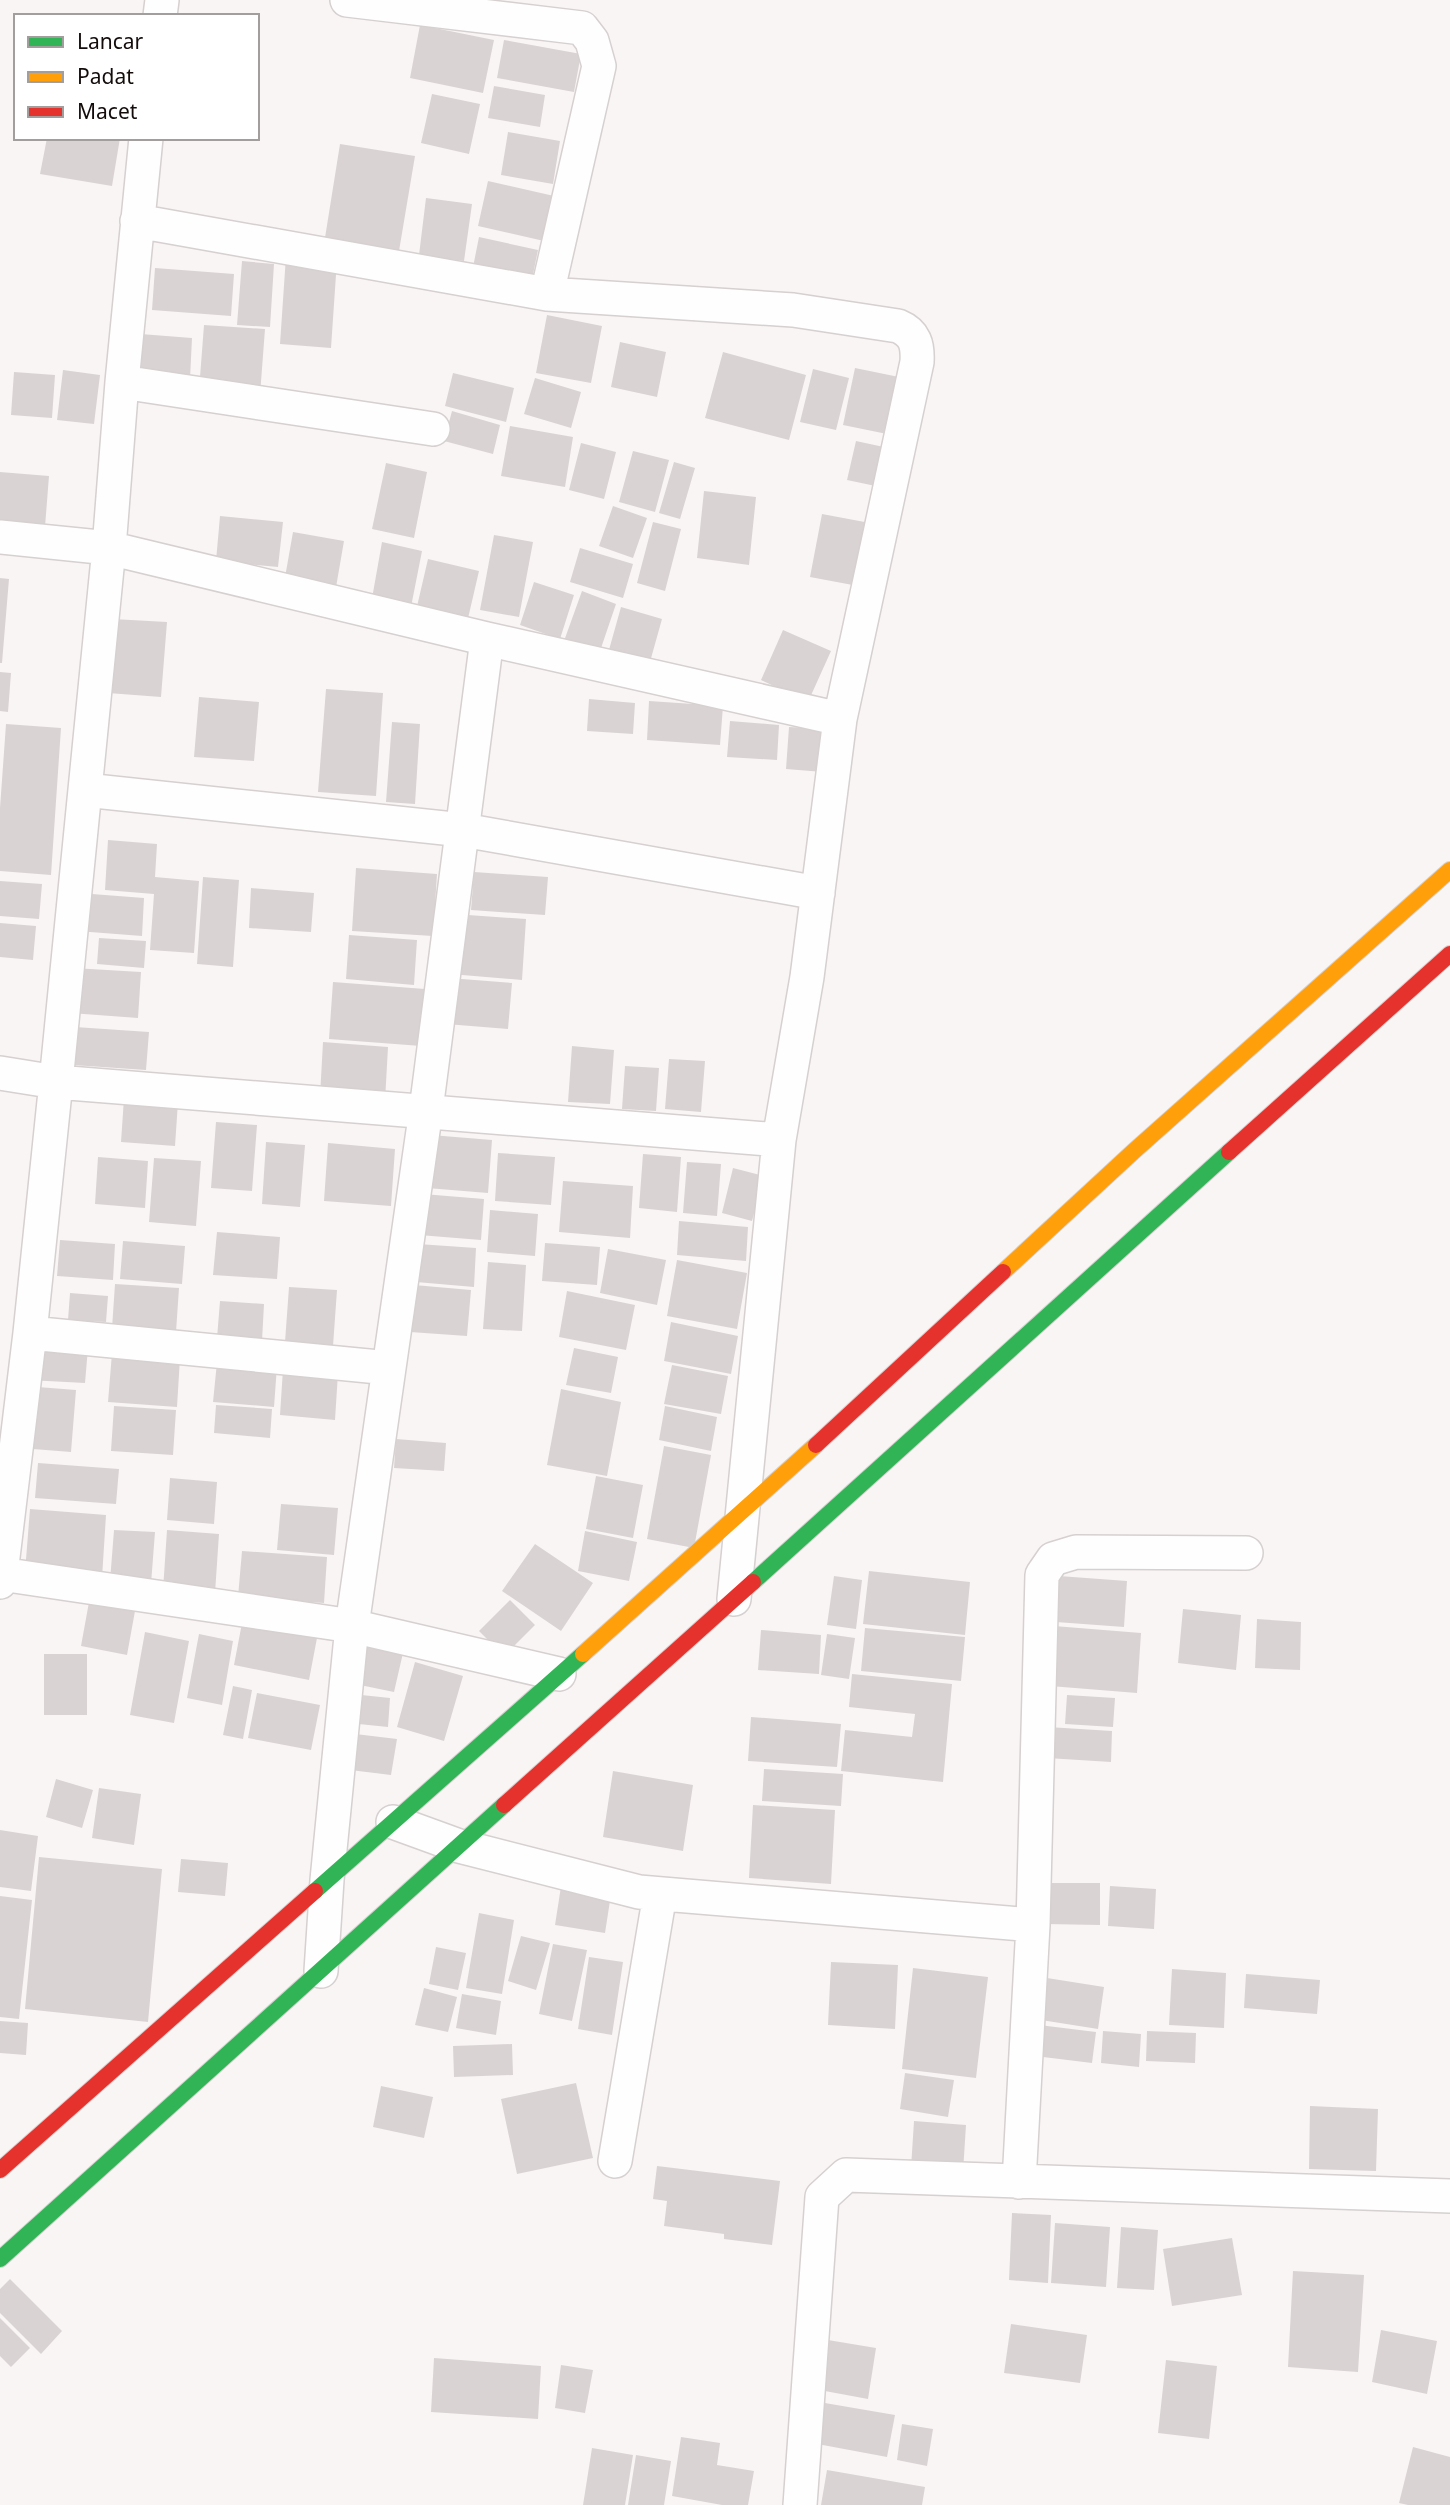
<svg xmlns="http://www.w3.org/2000/svg" width="1450" height="2505" font-family="'Noto Sans',sans-serif">
<style>
.building{fill:#d9d3d4}
.lines{fill:none;stroke-linecap:round;stroke-linejoin:round}
.street-casing{stroke:#d6d0d0;stroke-width:36}
.fast-casing{stroke:#d6d0d0;stroke-width:18}
.slow-casing{stroke:#d6d0d0;stroke-width:18}
.jam-casing{stroke:#d6d0d0;stroke-width:18}
.street{stroke:#fefefe;stroke-width:33}
.fast{stroke:#30b455;stroke-width:16}
.slow{stroke:#ff9f0a;stroke-width:16}
.jam{stroke:#e5322d;stroke-width:16}
</style>
<rect width="100%" height="100%" fill="#faf5f5"/>
<path class="building" d="M 420,25 L 494,40 L 483,93 L 410,78 Z
M 504,40 L 581,54 L 574,92 L 497,78 Z
M 494,86 L 545,95 L 540,127 L 488,118 Z
M 432,94 L 480,104 L 469,154 L 421,143 Z
M 508,132 L 560,141 L 553,184 L 501,175 Z
M 47,138 L 120,138 L 112,186 L 40,174 Z
M 340,144 L 415,156 L 398,257 L 324,244 Z
M 488,181 L 554,196 L 544,241 L 478,226 Z
M 426,198 L 472,204 L 464,261 L 419,255 Z
M 479,237 L 538,250 L 530,289 L 471,277 Z
M 286,256 L 337,260 L 331,348 L 280,344 Z
M 242,261 L 274,264 L 270,327 L 237,325 Z
M 155,268 L 234,274 L 231,316 L 152,310 Z
M 547,315 L 602,326 L 591,383 L 536,373 Z
M 204,325 L 265,329 L 260,395 L 199,390 Z
M 128,333 L 192,338 L 190,379 L 125,374 Z
M 620,342 L 666,352 L 657,397 L 611,387 Z
M 723,352 L 806,375 L 789,440 L 705,418 Z
M 855,368 L 899,377 L 887,434 L 843,425 Z
M 813,369 L 849,378 L 836,430 L 800,422 Z
M 63,370 L 100,375 L 94,424 L 57,420 Z
M 14,372 L 55,375 L 52,418 L 11,415 Z
M 453,373 L 514,388 L 506,422 L 445,406 Z
M 535,378 L 581,392 L 571,428 L 524,414 Z
M 452,411 L 500,425 L 493,454 L 444,441 Z
M 510,426 L 573,437 L 565,487 L 501,476 Z
M 856,441 L 893,449 L 885,488 L 847,480 Z
M 581,443 L 616,452 L 604,499 L 569,490 Z
M 633,451 L 669,460 L 655,512 L 619,502 Z
M 674,462 L 695,468 L 680,519 L 659,513 Z
M 386,463 L 427,472 L 414,538 L 372,529 Z
M 0,472 L 49,476 L 45,527 L 0,524 Z
M 704,491 L 756,497 L 749,565 L 697,558 Z
M 613,506 L 647,518 L 633,558 L 599,546 Z
M 822,514 L 870,523 L 858,586 L 810,577 Z
M 220,516 L 283,522 L 278,567 L 216,561 Z
M 653,522 L 681,529 L 665,591 L 637,583 Z
M 293,532 L 344,541 L 335,593 L 284,583 Z
M 494,535 L 533,542 L 519,617 L 480,610 Z
M 382,542 L 422,551 L 410,612 L 371,604 Z
M 580,548 L 633,564 L 623,598 L 570,582 Z
M 428,559 L 479,571 L 466,627 L 415,615 Z
M 0,578 L 9,579 L 2,663 L 0,663 Z
M 534,582 L 574,595 L 560,639 L 520,625 Z
M 582,591 L 616,604 L 599,654 L 564,641 Z
M 621,607 L 662,619 L 648,669 L 607,657 Z
M 113,619 L 167,622 L 161,697 L 108,693 Z
M 783,630 L 831,651 L 808,702 L 761,680 Z
M 0,672 L 11,673 L 8,712 L 0,711 Z
M 326,689 L 383,693 L 376,796 L 318,792 Z
M 199,697 L 259,702 L 254,761 L 194,757 Z
M 589,699 L 635,703 L 633,734 L 587,731 Z
M 649,701 L 723,706 L 720,745 L 647,740 Z
M 730,721 L 779,725 L 777,760 L 727,757 Z
M 392,722 L 420,724 L 415,804 L 386,802 Z
M 6,724 L 61,728 L 51,875 L 0,871 L 0,808 Z
M 789,727 L 826,729 L 823,772 L 786,769 Z
M 108,840 L 157,844 L 155,877 L 199,881 L 194,953 L 150,950 L 154,894 L 105,890 Z
M 356,868 L 437,874 L 433,936 L 352,931 Z
M 474,872 L 548,877 L 545,915 L 471,910 Z
M 203,877 L 239,880 L 233,967 L 197,964 Z
M 0,881 L 42,884 L 39,919 L 0,916 Z
M 251,888 L 314,893 L 311,932 L 249,928 Z
M 79,893 L 144,898 L 142,936 L 77,931 Z
M 454,914 L 526,919 L 522,980 L 450,974 Z
M 0,923 L 36,926 L 33,960 L 0,957 Z
M 349,935 L 417,940 L 414,985 L 346,979 Z
M 99,938 L 146,941 L 144,968 L 97,964 Z
M 73,968 L 141,972 L 138,1018 L 70,1013 Z
M 449,978 L 512,983 L 508,1029 L 446,1024 Z
M 333,982 L 425,989 L 421,1046 L 329,1039 Z
M 75,1027 L 149,1032 L 146,1070 L 73,1065 Z
M 323,1042 L 388,1047 L 385,1101 L 320,1096 Z
M 572,1046 L 614,1050 L 610,1104 L 568,1102 Z
M 669,1059 L 705,1061 L 701,1112 L 665,1109 Z
M 625,1066 L 659,1068 L 656,1111 L 622,1109 Z
M 124,1098 L 178,1102 L 175,1146 L 121,1142 Z
M 216,1122 L 257,1125 L 252,1191 L 211,1188 Z
M 431,1135 L 492,1140 L 488,1193 L 427,1188 Z
M 266,1142 L 305,1145 L 300,1207 L 262,1204 Z
M 328,1143 L 395,1149 L 391,1206 L 324,1201 Z
M 498,1153 L 555,1157 L 551,1205 L 495,1201 Z
M 643,1154 L 681,1157 L 677,1212 L 639,1208 Z
M 98,1157 L 148,1161 L 145,1208 L 95,1204 Z
M 154,1158 L 201,1161 L 196,1226 L 149,1222 Z
M 687,1162 L 721,1164 L 717,1216 L 683,1213 Z
M 733,1168 L 764,1176 L 752,1221 L 722,1213 Z
M 563,1181 L 633,1186 L 630,1238 L 559,1232 Z
M 423,1194 L 484,1199 L 481,1240 L 419,1235 Z
M 490,1210 L 538,1214 L 535,1256 L 487,1252 Z
M 679,1221 L 748,1227 L 746,1261 L 677,1255 Z
M 217,1232 L 280,1237 L 277,1279 L 213,1275 Z
M 60,1240 L 115,1244 L 113,1280 L 57,1276 Z
M 123,1241 L 185,1246 L 182,1284 L 120,1279 Z
M 545,1243 L 600,1247 L 597,1285 L 542,1281 Z
M 418,1244 L 476,1248 L 474,1287 L 416,1282 Z
M 608,1249 L 666,1260 L 657,1305 L 600,1293 Z
M 677,1260 L 747,1273 L 737,1329 L 667,1316 Z
M 488,1262 L 526,1265 L 522,1331 L 483,1329 Z
M 115,1284 L 179,1288 L 176,1332 L 112,1328 Z
M 414,1285 L 471,1290 L 467,1336 L 410,1332 Z
M 289,1287 L 337,1290 L 333,1346 L 285,1342 Z
M 567,1291 L 635,1305 L 626,1350 L 559,1337 Z
M 70,1293 L 108,1296 L 106,1322 L 68,1320 Z
M 220,1301 L 264,1304 L 262,1341 L 217,1338 Z
M 671,1322 L 738,1336 L 731,1374 L 664,1361 Z
M 31,1344 L 88,1348 L 85,1383 L 28,1380 Z
M 574,1348 L 618,1357 L 611,1393 L 566,1385 Z
M 112,1353 L 180,1358 L 177,1407 L 108,1402 Z
M 217,1362 L 277,1366 L 274,1407 L 213,1402 Z
M 672,1365 L 728,1376 L 721,1414 L 664,1404 Z
M 283,1369 L 338,1373 L 335,1420 L 280,1415 Z
M 25,1386 L 76,1390 L 71,1452 L 20,1448 Z
M 561,1389 L 621,1402 L 607,1476 L 547,1465 Z
M 216,1405 L 272,1409 L 270,1438 L 214,1433 Z
M 114,1406 L 176,1410 L 173,1455 L 111,1451 Z
M 665,1406 L 717,1417 L 711,1451 L 659,1440 Z
M 396,1439 L 446,1443 L 444,1471 L 394,1468 Z
M 664,1446 L 711,1455 L 694,1548 L 647,1539 Z
M 38,1463 L 119,1469 L 116,1504 L 35,1498 Z
M 596,1476 L 643,1485 L 633,1538 L 586,1529 Z
M 170,1478 L 217,1482 L 214,1524 L 167,1520 Z
M 281,1504 L 338,1508 L 334,1555 L 277,1550 Z
M 30,1509 L 106,1515 L 102,1578 L 25,1572 Z
M 114,1530 L 155,1532 L 151,1584 L 110,1581 Z
M 167,1530 L 219,1534 L 215,1593 L 163,1590 Z
M 585,1531 L 637,1542 L 629,1581 L 578,1571 Z
M 535,1544 L 593,1583 L 561,1631 L 502,1591 Z
M 242,1551 L 327,1557 L 324,1603 L 238,1597 Z
M 869,1571 L 970,1582 L 965,1635 L 863,1624 Z
M 834,1576 L 862,1580 L 856,1629 L 827,1625 Z
M 1059,1576 L 1127,1581 L 1124,1627 L 1056,1622 Z
M 510,1600 L 535,1625 L 504,1656 L 479,1631 Z
M 89,1602 L 135,1611 L 127,1655 L 81,1646 Z
M 1183,1609 L 1241,1615 L 1236,1670 L 1178,1663 Z
M 1257,1619 L 1301,1622 L 1300,1670 L 1255,1668 Z
M 242,1623 L 317,1638 L 309,1680 L 234,1665 Z
M 1054,1626 L 1141,1633 L 1137,1693 L 1050,1686 Z
M 865,1628 L 965,1637 L 961,1681 L 861,1671 Z
M 761,1630 L 821,1635 L 819,1674 L 758,1670 Z
M 145,1632 L 189,1641 L 174,1723 L 130,1715 Z
M 199,1634 L 233,1641 L 222,1705 L 187,1698 Z
M 827,1634 L 855,1638 L 849,1679 L 821,1675 Z
M 364,1645 L 403,1653 L 394,1692 L 355,1684 Z
M 44,1654 L 87,1654 L 87,1715 L 44,1715 Z
M 415,1662 L 463,1676 L 444,1741 L 397,1727 Z
M 852,1674 L 952,1684 L 943,1782 L 841,1771 L 845,1730 L 912,1737 L 915,1714 L 849,1707 Z
M 233,1686 L 252,1690 L 243,1739 L 223,1735 Z
M 257,1693 L 320,1705 L 311,1750 L 248,1738 Z
M 352,1694 L 390,1698 L 388,1727 L 349,1723 Z
M 1067,1695 L 1115,1698 L 1113,1727 L 1065,1724 Z
M 751,1717 L 841,1724 L 837,1767 L 748,1761 Z
M 1048,1727 L 1112,1731 L 1111,1762 L 1047,1758 Z
M 347,1733 L 397,1739 L 391,1775 L 342,1769 Z
M 764,1769 L 843,1774 L 841,1806 L 762,1801 Z
M 613,1771 L 693,1785 L 683,1851 L 603,1837 Z
M 56,1779 L 93,1790 L 82,1828 L 46,1817 Z
M 99,1788 L 141,1794 L 134,1845 L 92,1838 Z
M 753,1805 L 835,1810 L 831,1884 L 749,1878 Z
M 0,1830 L 38,1836 L 31,1891 L 0,1887 Z
M 39,1857 L 162,1869 L 148,2022 L 25,2009 Z
M 181,1859 L 228,1863 L 225,1896 L 178,1892 Z
M 562,1880 L 612,1888 L 605,1933 L 555,1925 Z
M 1045,1883 L 1100,1883 L 1100,1925 L 1045,1924 Z
M 1110,1886 L 1156,1889 L 1154,1929 L 1108,1926 Z
M 0,1896 L 32,1900 L 19,2019 L 0,2017 Z
M 479,1913 L 514,1920 L 502,1994 L 466,1988 Z
M 521,1936 L 550,1943 L 536,1990 L 508,1981 Z
M 553,1944 L 587,1950 L 572,2021 L 539,2014 Z
M 436,1947 L 466,1953 L 458,1990 L 429,1984 Z
M 589,1957 L 623,1962 L 612,2035 L 578,2029 Z
M 831,1962 L 898,1965 L 895,2029 L 828,2025 Z
M 913,1968 L 988,1977 L 976,2078 L 902,2069 Z
M 1172,1969 L 1226,1973 L 1224,2028 L 1169,2025 Z
M 1246,1974 L 1320,1980 L 1317,2014 L 1244,2008 Z
M 1047,1978 L 1104,1987 L 1098,2029 L 1041,2020 Z
M 424,1988 L 457,1997 L 448,2032 L 415,2025 Z
M 462,1994 L 501,2001 L 496,2035 L 456,2028 Z
M 0,2021 L 28,2023 L 26,2055 L 0,2053 Z
M 1039,2025 L 1096,2032 L 1092,2063 L 1035,2056 Z
M 1103,2031 L 1141,2034 L 1139,2067 L 1101,2063 Z
M 1147,2031 L 1196,2033 L 1195,2063 L 1146,2061 Z
M 512,2044 L 513,2075 L 454,2077 L 453,2046 Z
M 905,2073 L 954,2080 L 948,2117 L 900,2109 Z
M 576,2083 L 593,2158 L 517,2174 L 501,2099 Z
M 381,2086 L 433,2097 L 424,2138 L 373,2127 Z
M 1310,2106 L 1378,2109 L 1376,2171 L 1309,2169 Z
M 914,2121 L 966,2125 L 963,2172 L 911,2168 Z
M 657,2166 L 780,2181 L 772,2245 L 724,2239 L 724,2234 L 664,2226 L 667,2201 L 653,2199 Z
M 1012,2213 L 1051,2215 L 1048,2283 L 1009,2280 Z
M 1055,2223 L 1110,2227 L 1106,2287 L 1051,2283 Z
M 1121,2227 L 1158,2230 L 1154,2290 L 1117,2288 Z
M 1232,2238 L 1242,2295 L 1172,2306 L 1163,2249 Z
M 1293,2271 L 1364,2275 L 1358,2372 L 1288,2367 Z
M 10,2279 L 62,2331 L 41,2354 L 0,2313 L 0,2289 Z
M 0,2318 L 30,2348 L 11,2367 L 0,2356 Z
M 1011,2324 L 1087,2335 L 1080,2383 L 1004,2373 Z
M 1381,2330 L 1437,2341 L 1427,2394 L 1372,2382 Z
M 822,2339 L 876,2348 L 868,2399 L 814,2389 Z
M 434,2358 L 541,2366 L 538,2419 L 431,2412 Z
M 1166,2360 L 1217,2366 L 1209,2439 L 1158,2433 Z
M 561,2365 L 593,2370 L 585,2413 L 555,2408 Z
M 819,2402 L 895,2415 L 887,2457 L 812,2443 Z
M 902,2424 L 933,2429 L 927,2466 L 897,2460 Z
M 681,2437 L 720,2443 L 717,2465 L 754,2471 L 748,2505 L 722,2505 L 672,2496 Z
M 1413,2447 L 1450,2457 L 1450,2505 L 1408,2505 L 1399,2503 Z
M 592,2448 L 633,2455 L 625,2505 L 583,2505 Z
M 636,2455 L 671,2461 L 664,2505 L 628,2505 Z
M 827,2470 L 925,2487 L 922,2505 L 821,2505 Z"/>
<g class="lines">
<g class="street-casing">
<path id="street" d="M 347,0 L 582,28 L 592,41 L 599,66 L 547,294
M 160,16 L 162,0
M 137,221 L 547,294 L 793,310 L 898,326 C 915,333 918,345 917,362 L 840,719 L 807,977 L 779,1140 L 734,1599
M 122,382 L 433,429
M 0,537 L 109,548 L 487,639 L 840,719
M 85,790 L 463,830 L 818,893
M 0,1073 L 56,1082 L 779,1140
M 30,1333 L 389,1368
M 1,1574 L 352,1626 L 559,1674
M 0,1582 L 30,1333 L 56,1082 L 109,548 L 122,382 L 146,138
M 393,1822 L 459,1846 L 639,1892 L 1033,1925
M 321,1971 L 327,1880 L 352,1626 L 426,1110 L 487,639
M 615,2161 L 660,1894
M 1019,2182 L 1033,1925 L 1042,1575 L 1053,1559 L 1076,1552 L 1246,1553
M 800,2505 L 822,2197 L 846,2175 L 1450,2196"/>
</g>
<g class="fast-casing">
<path id="fast" d="M 753,1582 L 1229,1152
M 315,1891 L 583,1654
M 0,2259 L 504,1805"/>
</g>
<g class="slow-casing">
<path id="slow" d="M 1003,1272 L 1134,1151 L 1450,870
M 583,1654 L 816,1445"/>
</g>
<g class="jam-casing">
<path id="jam" d="M 1229,1152 L 1450,954
M 816,1445 L 1003,1272
M 504,1805 L 753,1582
M 0,2170 L 315,1891"/>
</g>
<use href="#street" class="street"/>
<use href="#fast" class="fast"/>
<use href="#slow" class="slow"/>
<use href="#jam" class="jam"/>
</g>
<rect x="14" y="14" width="245" height="126" fill="#ffffff" stroke="#a19e9d" stroke-width="2"/>
<rect x="28" y="37" width="35" height="10" fill="#30b455" stroke="#a19e9d" stroke-width="2"/>
<text x="77" y="49" font-size="21" fill="#130c0b">Lancar</text>
<rect x="28" y="72" width="35" height="10" fill="#ff9f0a" stroke="#a19e9d" stroke-width="2"/>
<text x="77" y="84" font-size="21" fill="#130c0b">Padat</text>
<rect x="28" y="107" width="35" height="10" fill="#e5322d" stroke="#a19e9d" stroke-width="2"/>
<text x="77" y="119" font-size="21" fill="#130c0b">Macet</text>
</svg>
